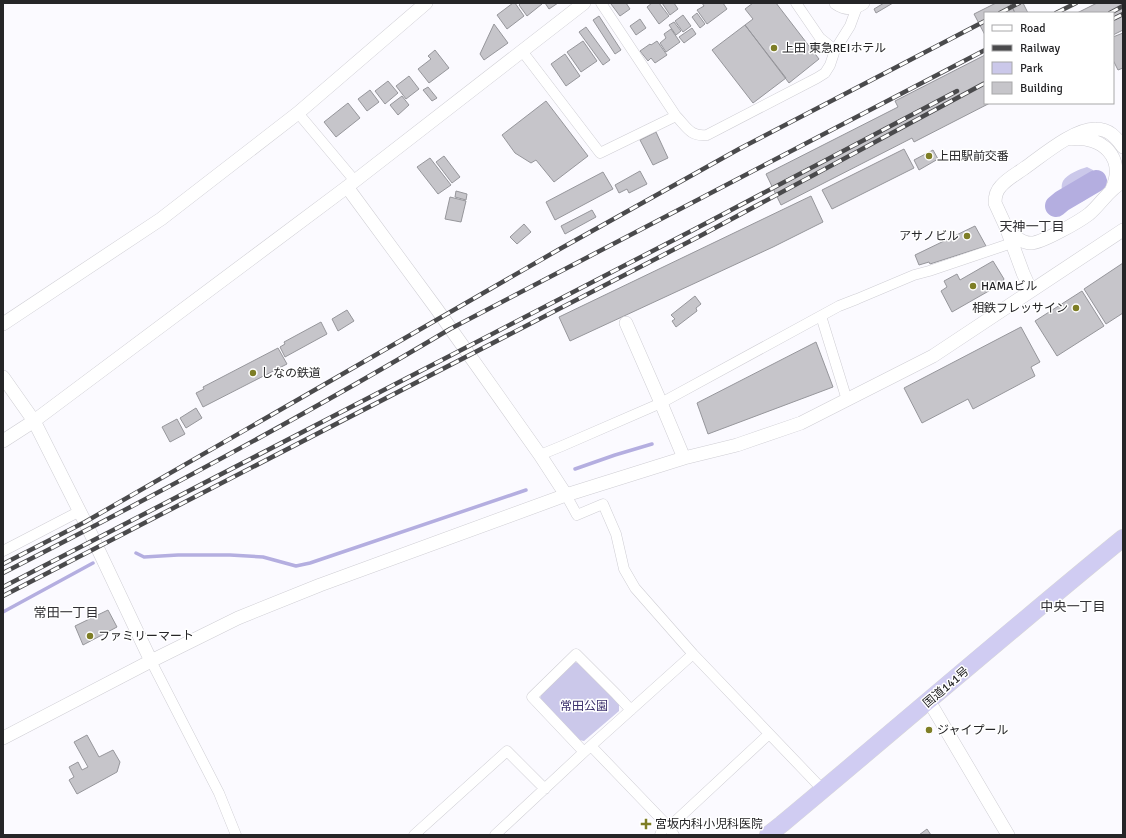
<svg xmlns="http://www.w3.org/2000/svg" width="1126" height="838" font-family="Signika,'Noto Sans JP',sans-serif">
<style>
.green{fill:#cbc8ea}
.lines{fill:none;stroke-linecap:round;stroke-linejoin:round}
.stream{stroke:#b4aee0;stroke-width:3.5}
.river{stroke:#b4aee0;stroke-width:22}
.building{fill:#c6c5ca;stroke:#96969b}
.minor-casing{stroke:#cfced4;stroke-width:11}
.tertiary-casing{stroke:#cfced4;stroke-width:14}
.trunk-casing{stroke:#d8d8d8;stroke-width:18}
.minor{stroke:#fff;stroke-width:10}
.tertiary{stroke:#fff;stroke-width:13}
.trunk{stroke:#d0ccf2;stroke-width:17}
.rail-casing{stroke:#4a4a4c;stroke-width:4.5}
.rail{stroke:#fff;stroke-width:3;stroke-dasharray:9;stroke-linecap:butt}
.poi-dot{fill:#7e7e26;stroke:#fff;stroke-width:1.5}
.labels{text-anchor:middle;stroke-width:3;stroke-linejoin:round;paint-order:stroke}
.poi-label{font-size:12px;fill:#252527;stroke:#fff;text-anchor:start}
.street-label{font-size:12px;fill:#252527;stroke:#fff}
.park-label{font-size:12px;fill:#3b2f6c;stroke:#fff}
.neighbourhood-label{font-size:13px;fill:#302f33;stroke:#fff}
</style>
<rect width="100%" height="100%" fill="#fbfaff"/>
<path class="green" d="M 1087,167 L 1093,170 C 1095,175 1098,183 1095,189 C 1091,198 1078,206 1068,205 C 1065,199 1059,189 1063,181 C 1067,174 1080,169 1087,167 Z
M 574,662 L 580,663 L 619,704 L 619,711 L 584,741 L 579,740 L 540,699 L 541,694 Z"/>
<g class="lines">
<path class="stream" d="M 575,469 L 615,455 L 652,444
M 136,553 L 144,557 L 178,555 L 230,555 L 263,557 L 296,566 L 310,563 L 526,490
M 3,612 L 93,563"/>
<path class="river" d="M 1056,206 L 1062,201 L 1096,181"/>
</g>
<path class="building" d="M 513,3 L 515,3 L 524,16 L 507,29 L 497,15 Z
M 521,3 L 541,3 L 542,4 L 527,16 L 519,5 Z
M 545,3 L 558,3 L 549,9 Z
M 612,3 L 626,3 L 630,9 L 620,16 L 611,4 Z
M 652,3 L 659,3 L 669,16 L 659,24 L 647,7 Z
M 662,3 L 674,3 L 678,9 L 670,15 Z
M 702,3 L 723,3 L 727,9 L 707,24 L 697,10 L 704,6 Z
M 753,3 L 776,3 L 819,59 L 789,83 L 745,25 L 753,19 L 745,9 Z
M 884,3 L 893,3 L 876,13 L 874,9 Z
M 996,3 L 1010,3 L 1015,13 L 985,13 L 985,35 L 974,14 Z
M 1010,3 L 1023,3 L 1028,13 L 1015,13 Z
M 1097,3 L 1123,3 L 1123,30 L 1113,35 L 1113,13 L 1077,13 Z
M 697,13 L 705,24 L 700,28 L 692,17 Z
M 683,15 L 691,26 L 683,32 L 675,21 Z
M 599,16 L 621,50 L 615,54 L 593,20 Z
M 640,19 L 646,28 L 636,35 L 630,26 Z
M 674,22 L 681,31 L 676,35 L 669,25 Z
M 494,24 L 508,43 L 484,60 L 480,54 Z
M 745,25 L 786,78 L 753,103 L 712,50 Z
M 586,27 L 610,60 L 603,65 L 579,32 Z
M 692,28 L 696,34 L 684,43 L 679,37 Z
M 671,29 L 680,42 L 666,52 L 660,43 L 666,38 L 664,34 Z
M 1123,33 L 1123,68 L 1118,70 L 1113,60 L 1113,37 Z
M 583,41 L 597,61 L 581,72 L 567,52 Z
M 657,41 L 667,55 L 655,63 L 651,58 L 648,61 L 640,51 L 650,44 L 651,45 Z
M 435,50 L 449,68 L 429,83 L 418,69 L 431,59 L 428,56 Z
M 565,54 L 580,76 L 566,86 L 551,64 Z
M 985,55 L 985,103 L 990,103 L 914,142 L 912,138 L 781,205 L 766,174 L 898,107 L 895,101 Z
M 409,76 L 419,89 L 406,99 L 396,86 Z
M 388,81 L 398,93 L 385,104 L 375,91 Z
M 428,87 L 437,98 L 432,101 L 423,90 Z
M 370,90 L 379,102 L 367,111 L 358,99 Z
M 402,96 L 409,105 L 398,115 L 390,105 Z
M 546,101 L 588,156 L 554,182 L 536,160 L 531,163 L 515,153 L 502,135 Z
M 348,103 L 360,118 L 336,137 L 324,122 Z
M 656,132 L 668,158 L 653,165 L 640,140 Z
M 904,149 L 914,168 L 832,209 L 822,190 Z
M 933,150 L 938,159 L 919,170 L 914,160 Z
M 444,156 L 460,177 L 452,183 L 436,162 Z
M 430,158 L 451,185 L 438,194 L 417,167 Z
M 640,171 L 647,184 L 629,193 L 627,189 L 619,193 L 615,185 Z
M 603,172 L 613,189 L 555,220 L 546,202 Z
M 456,191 L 467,194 L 466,200 L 455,197 Z
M 811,196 L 823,222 L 773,247 L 570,341 L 559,317 Z
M 450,197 L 466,201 L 461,222 L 445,219 Z
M 592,210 L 596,217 L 565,234 L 561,226 Z
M 524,224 L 531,232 L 517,244 L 510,237 Z
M 975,226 L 986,246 L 930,264 L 929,262 L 919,265 L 915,255 Z
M 993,261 L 1004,279 L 1001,284 L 952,312 L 941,291 L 947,287 L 944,281 L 957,274 L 960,280 Z
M 1123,263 L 1123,313 L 1106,324 L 1084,289 Z
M 1082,291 L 1104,326 L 1057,356 L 1035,321 Z
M 695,296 L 701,304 L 696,308 L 697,311 L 676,327 L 672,321 L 675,319 L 671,315 Z
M 347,310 L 354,321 L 338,331 L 332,319 Z
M 321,322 L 327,334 L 285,357 L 280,347 L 285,344 L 284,342 Z
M 1021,327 L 1040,362 L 1031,367 L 1035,376 L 973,409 L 968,399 L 922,423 L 904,388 Z
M 816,342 L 833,387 L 708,434 L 697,403 Z
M 278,348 L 287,364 L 203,407 L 196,393 L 204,389 L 203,387 Z
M 196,408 L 202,418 L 186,428 L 180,418 Z
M 177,419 L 185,434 L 170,442 L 162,427 Z
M 108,610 L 117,627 L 83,645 L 75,626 Z
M 87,735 L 99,757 L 113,750 L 120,762 L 117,772 L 77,794 L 69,780 L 74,777 L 69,767 L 78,762 L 82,770 L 88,767 L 74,742 Z
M 927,829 L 931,835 L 919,835 Z"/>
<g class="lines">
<g class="minor-casing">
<path id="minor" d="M 601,3 L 676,116
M 796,3 L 820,38 L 835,50
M 522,51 L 600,153 L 676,116 C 687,127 690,137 707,135 L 817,78 L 825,73 L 830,65 L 835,50 L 850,26 L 857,7
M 298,113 L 355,181
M 821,316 L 847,400
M 540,455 L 562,446 L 661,403 L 839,306 L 857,299 L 914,275 L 929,271 L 1012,243
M 566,495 L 577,515 L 603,504 L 616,534 L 624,569 L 635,588 L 693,654 L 823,790
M 3,551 L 80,511
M 151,661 L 219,793 L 236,835
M 591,746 L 665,823 L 674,835
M 584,752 L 532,697 L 576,654 L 616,694 L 631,710
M 668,828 L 769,734
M 414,835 L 507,751 L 545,789
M 495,835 L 584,752 L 693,654
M 660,835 L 665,823"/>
</g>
<g class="tertiary-casing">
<path id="tertiary" d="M 836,3 C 846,10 854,9 863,3
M 1071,139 C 1102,135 1126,158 1112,189
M 347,187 L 436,308 L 540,455 L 566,495
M 1007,229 C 1013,235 1021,243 1031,243 C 1042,243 1080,221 1089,214 C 1101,204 1109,189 1123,182
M 1031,291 L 1023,273 L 1006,227 L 995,203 C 995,196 997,190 1001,186 C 1008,178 1018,173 1026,167 C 1043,155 1075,128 1096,129 C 1109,129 1116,137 1123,147
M 626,323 L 661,403 L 684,458
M 3,324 L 161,219 L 298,113 L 426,3
M 3,377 L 34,421 L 89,530 L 151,661
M 3,441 L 34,421 L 347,187 L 584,3
M 929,701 L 1008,835
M 3,738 L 151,661 L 238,618 L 320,585 L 566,495 L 684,458 L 737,445 L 801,423 L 933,356 L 1123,230"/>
</g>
<g class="trunk-casing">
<path id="trunk" d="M 768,835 L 782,824 C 896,729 1008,632 1123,538"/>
</g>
<use href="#minor" class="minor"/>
<use href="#tertiary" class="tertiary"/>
<use href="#trunk" class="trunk"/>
<g class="rail-casing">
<path id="rail" d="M 1000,13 L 1019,3
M 1056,13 L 1076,3
M 1110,13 L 1123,6
M 1113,19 L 1123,14
M 3,564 L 85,522 L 266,418 L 558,250 L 739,149 L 985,21
M 3,573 C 154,496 304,416 450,329 L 985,50
M 3,587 L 695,229 L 957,91
M 3,596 L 700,236 L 985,83"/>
</g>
<use href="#rail" class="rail"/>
</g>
<g class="poi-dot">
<circle cx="774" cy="48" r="4"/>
<circle cx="929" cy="156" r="4"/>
<circle cx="967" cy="236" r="4"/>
<circle cx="973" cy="286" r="4"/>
<circle cx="1076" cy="308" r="4"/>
<circle cx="253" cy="373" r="4"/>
<circle cx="90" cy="636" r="4"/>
<circle cx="929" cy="730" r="4"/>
<path d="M644 818h4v4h4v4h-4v4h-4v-4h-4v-4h4z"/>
</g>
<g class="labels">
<g class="poi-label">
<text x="782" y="52">上田 東急REIホテル</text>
<text x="937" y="160">上田駅前交番</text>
<text x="959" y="240" text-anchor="end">アサノビル</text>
<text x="981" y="290">HAMAビル</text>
<text x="1068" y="312" text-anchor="end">相鉄フレッサイン</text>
<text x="261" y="377">しなの鉄道</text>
<text x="98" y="640">ファミリーマート</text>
<text x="937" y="734">ジャイプール</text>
<text x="655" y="828">宮坂内科小児科医院</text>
</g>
<g class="street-label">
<text transform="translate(946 687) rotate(-40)" y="4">国道141号</text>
</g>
<g class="park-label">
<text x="584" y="710">常田公園</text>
</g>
<g class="neighbourhood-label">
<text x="1032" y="231">天神一丁目</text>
<text x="1073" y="611">中央一丁目</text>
<text x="66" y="617">常田一丁目</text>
</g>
</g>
<rect width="1126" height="838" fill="none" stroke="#252527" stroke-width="8"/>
<rect x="984" y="12" width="130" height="92" fill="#ffffff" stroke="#a8a8a9"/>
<rect x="992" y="25" width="20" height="6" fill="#ffffff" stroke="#a8a8a9"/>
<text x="1020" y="32" font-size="12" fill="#252527">Road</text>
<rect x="992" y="45" width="20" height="6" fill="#4a4a4c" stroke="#a8a8a9"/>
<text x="1020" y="52" font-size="12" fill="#252527">Railway</text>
<rect x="992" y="62" width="20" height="12" fill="#cbc8ea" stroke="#a8a8a9"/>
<text x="1020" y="72" font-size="12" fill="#252527">Park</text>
<rect x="992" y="82" width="20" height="12" fill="#c6c5ca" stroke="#a8a8a9"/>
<text x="1020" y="92" font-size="12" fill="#252527">Building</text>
</svg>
